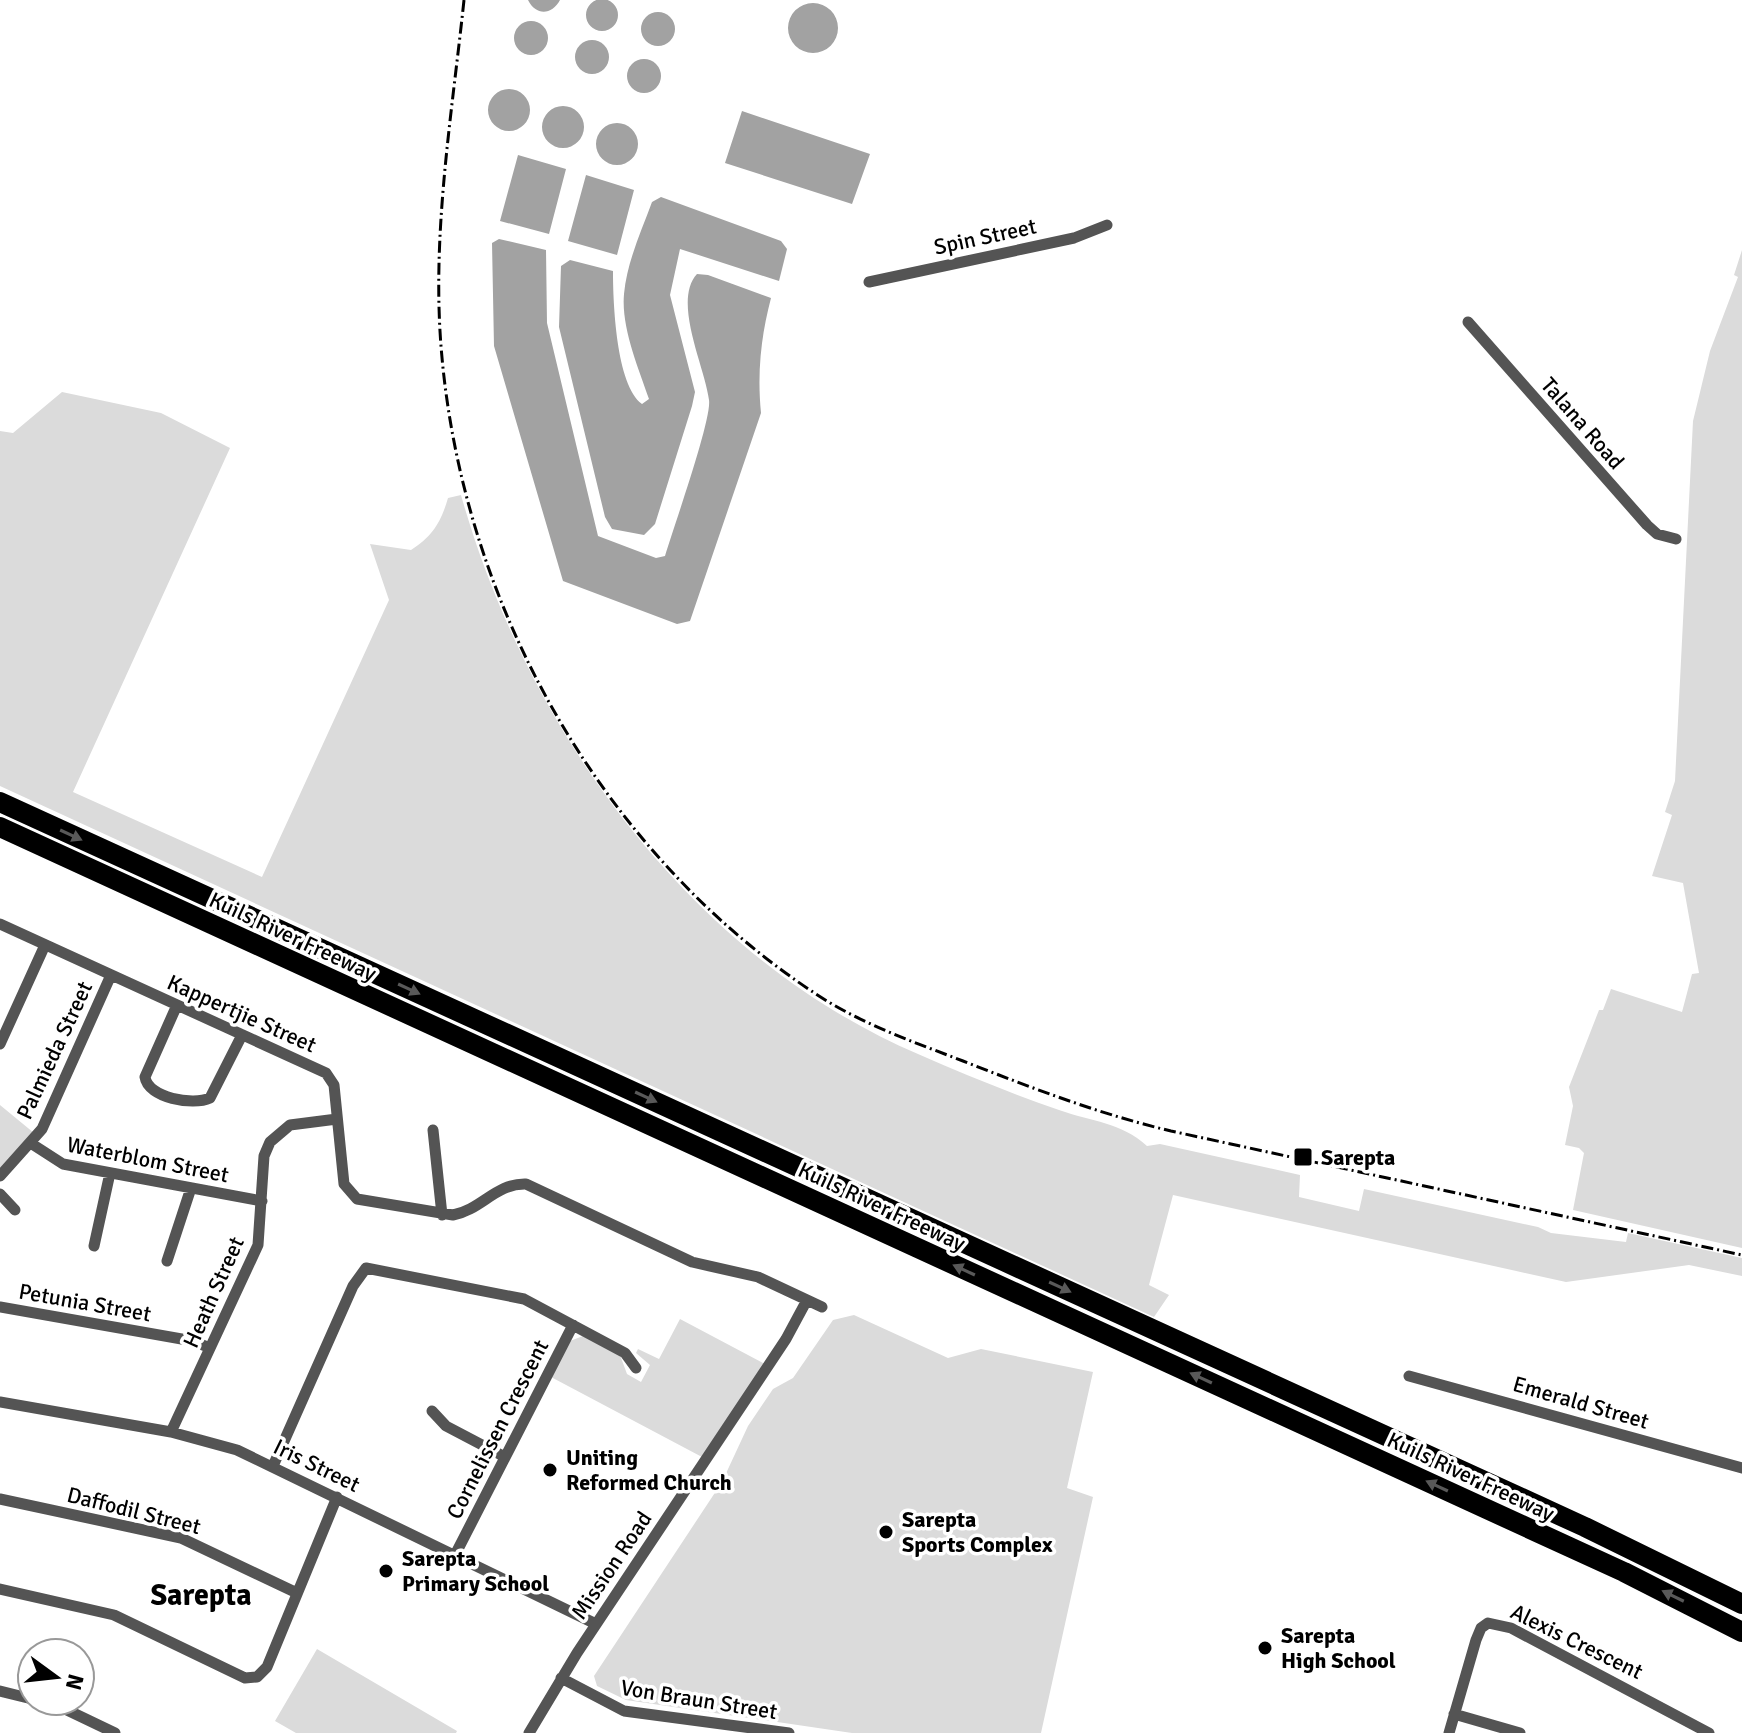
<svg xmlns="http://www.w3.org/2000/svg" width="1742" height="1733" font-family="Signika,sans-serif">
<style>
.green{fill:#dbdbdb}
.water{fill:#a2a2a2}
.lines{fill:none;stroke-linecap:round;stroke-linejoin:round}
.minor{stroke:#545454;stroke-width:11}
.motorway{stroke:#000;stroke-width:20}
.rail{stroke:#000;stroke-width:3;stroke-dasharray:12 4 2 4;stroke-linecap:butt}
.oneway{fill:#595959}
.poi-dot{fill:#000;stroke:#fff;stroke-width:3}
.labels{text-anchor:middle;stroke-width:7;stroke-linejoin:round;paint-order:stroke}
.street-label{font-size:22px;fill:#000;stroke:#fff}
.poi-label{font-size:22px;font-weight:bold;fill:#000;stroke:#fff;text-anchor:start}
.district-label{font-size:30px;font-weight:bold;fill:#000;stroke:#fff}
</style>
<rect width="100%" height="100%" fill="#fff"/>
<path class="green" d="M 1742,250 L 1742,1248 L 1573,1210 L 1584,1153 L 1579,1148 L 1565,1145 L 1573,1106 L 1569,1087 L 1599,1010 L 1603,1010 L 1611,989 L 1682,1012 L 1692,974 L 1699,973 L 1683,883 L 1652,876 L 1672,815 L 1665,812 L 1675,781 L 1693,421 L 1710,351 L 1738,277 L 1734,275 Z
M 62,392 L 161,413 L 230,448 L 73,792 L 262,877 L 389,600 L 370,544 L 411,550 C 433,536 441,522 448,498 L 461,495 C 527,729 689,956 918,1054 C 964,1074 1012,1094 1059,1110 C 1092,1122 1121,1122 1147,1146 L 1160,1144 L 1300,1175 L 1299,1197 L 1359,1211 L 1364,1189 L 1538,1227 L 1551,1233 L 1626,1242 L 1628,1233 L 1742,1258 L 1742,1276 L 1689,1265 L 1566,1282 L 1173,1195 L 1149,1285 L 1169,1295 L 1154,1317 L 0,786 L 0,431 L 13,433 Z
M 0,1105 L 34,1133 L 0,1170 Z
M 854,1315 L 948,1358 L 981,1349 L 1093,1372 L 1067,1488 L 1093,1497 L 1041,1733 L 852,1733 L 626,1700 L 597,1686 L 594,1676 L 722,1482 L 748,1426 L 773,1389 L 793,1378 L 833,1320 Z
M 680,1319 L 765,1364 L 702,1457 L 551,1377 L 570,1341 L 583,1336 L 620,1355 L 627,1374 L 641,1382 L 650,1365 L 636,1353 L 638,1349 L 659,1359 Z
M 317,1649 L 457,1731 L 456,1733 L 296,1733 L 275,1721 Z"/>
<path class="water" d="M586 15a16 16 0 1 1 32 0a16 16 0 1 1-32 0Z
M 528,0 L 560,0 C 552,15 536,16 528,0 Z
M788 28a25 25 0 1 1 50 0a25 25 0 1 1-50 0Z
M641 29a17 17 0 1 1 34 0a17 17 0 1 1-34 0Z
M514 38a17 17 0 1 1 34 0a17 17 0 1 1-34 0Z
M575 57a17 17 0 1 1 34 0a17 17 0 1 1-34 0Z
M627 76a17 17 0 1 1 34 0a17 17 0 1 1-34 0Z
M488 110a21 21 0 1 1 42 0a21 21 0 1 1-42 0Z
M542 127a21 21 0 1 1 42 0a21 21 0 1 1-42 0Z
M 742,111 L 870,154 L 852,204 L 725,163 Z
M596 144a21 21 0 1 1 42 0a21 21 0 1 1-42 0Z
M 518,155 L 566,169 L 549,234 L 500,221 Z
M 586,175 L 634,190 L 617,255 L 568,241 Z
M 661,197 L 781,241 L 787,249 L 779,281 L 680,249 L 670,295 L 695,392 L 692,406 L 655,524 L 644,535 L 612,529 L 605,517 L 559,327 L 561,266 L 570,260 L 613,271 C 613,302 616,385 642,404 L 649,399 C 638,367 621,327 624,294 C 627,262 641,232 652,202 Z
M 499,239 L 546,250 L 547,323 L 598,536 L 656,558 L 665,556 C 673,529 712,419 709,400 C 705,367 672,301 697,274 L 708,275 L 771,298 C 761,336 757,373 761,413 L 690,621 L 677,624 L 563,581 L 494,346 L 492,243 Z"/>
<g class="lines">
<path class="minor" d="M 869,282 L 1074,238 L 1107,225
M 1468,322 L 1647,525 L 1657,534 L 1676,539
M 0,924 L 326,1073 L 334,1085 L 344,1184 L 357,1199 L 453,1215 C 481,1210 496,1183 526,1184 L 692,1262 L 758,1277 L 822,1307
M 177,1005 L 145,1077 C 148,1098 193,1106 210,1098 L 242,1035
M 0,1044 L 45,945
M 433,1130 L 442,1215
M 32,1144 L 63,1164 L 262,1201
M 0,1176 L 42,1129 L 111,975
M 0,1194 L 15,1210
M 94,1246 L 110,1173
M 167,1261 L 191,1188
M 0,1307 L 193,1341 L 210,1348
M 1409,1376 L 1742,1468
M 0,1402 L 171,1432 L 237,1450 L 596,1624
M 432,1411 L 446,1426 L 505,1457
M 171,1432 L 258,1245 L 264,1156 L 270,1142 L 290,1125 L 337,1119
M 273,1466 L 353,1286 L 366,1268 L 524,1299 L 625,1353 L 636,1368
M 0,1499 L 181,1538 L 297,1593
M 455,1555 L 573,1325
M 0,1589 L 114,1615 L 245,1678 L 257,1677 L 267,1667 L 337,1497
M 561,1678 L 624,1711 L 789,1733
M 0,1691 L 32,1699
M 38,1701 L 67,1710 L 115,1733
M 1454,1714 L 1520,1733
M 529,1733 L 577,1653 L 786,1339 L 807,1300
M 1449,1733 L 1476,1640 L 1481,1628 L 1488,1623 L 1511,1628 L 1709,1733"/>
<path class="motorway" d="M 0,802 L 1585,1527 L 1742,1604
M 0,827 L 1624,1572 L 1742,1632"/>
<path class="rail" d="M 464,0 C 452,114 432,231 441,346 C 461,603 601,854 819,996 C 864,1025 914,1042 963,1061 C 1032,1088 1099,1114 1171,1131 L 1742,1255"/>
</g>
<defs><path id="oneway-solid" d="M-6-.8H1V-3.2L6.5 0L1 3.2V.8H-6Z" transform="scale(2)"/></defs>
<g class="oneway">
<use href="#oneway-solid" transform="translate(71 835) rotate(25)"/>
<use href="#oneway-solid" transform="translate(409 989) rotate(25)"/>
<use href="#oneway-solid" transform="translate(646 1097) rotate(25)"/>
<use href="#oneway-solid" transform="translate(964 1270) rotate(-155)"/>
<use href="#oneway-solid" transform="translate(1060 1287) rotate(25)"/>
<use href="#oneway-solid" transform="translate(1201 1378) rotate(-155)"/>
<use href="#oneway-solid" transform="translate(1437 1486) rotate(-155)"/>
<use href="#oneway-solid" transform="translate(1673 1596) rotate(-154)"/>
</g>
<g class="poi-dot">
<rect x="1293" y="1147" width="20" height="20" rx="4"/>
<circle cx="550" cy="1470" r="8"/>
<circle cx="886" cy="1532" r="8"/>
<circle cx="386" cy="1571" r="8"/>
<circle cx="1265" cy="1648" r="8"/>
</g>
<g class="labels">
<g class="street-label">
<text transform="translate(985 236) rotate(-12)" y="8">Spin Street</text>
<text transform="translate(1583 423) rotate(49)" y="8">Talana Road</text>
<text transform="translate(293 936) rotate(25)" y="8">Kuils River Freeway</text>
<text transform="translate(242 1013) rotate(24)" y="8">Kappertjie Street</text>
<text transform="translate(54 1050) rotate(-65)" y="8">Palmieda Street</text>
<text transform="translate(148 1159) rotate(11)" y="8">Waterblom Street</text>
<text transform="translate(882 1206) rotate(25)" y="8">Kuils River Freeway</text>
<text transform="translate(213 1292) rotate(-66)" y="8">Heath Street</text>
<text transform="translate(85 1302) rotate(10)" y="8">Petunia Street</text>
<text transform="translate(1581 1402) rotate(16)" y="8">Emerald Street</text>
<text transform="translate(497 1429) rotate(-63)" y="8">Cornelissen Crescent</text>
<text transform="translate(317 1465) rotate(26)" y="8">Iris Street</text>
<text transform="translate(1471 1476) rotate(25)" y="8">Kuils River Freeway</text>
<text transform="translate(134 1510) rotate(14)" y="8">Daffodil Street</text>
<text transform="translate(611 1565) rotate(-56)" y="8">Mission Road</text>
<text transform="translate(1577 1641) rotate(26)" y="8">Alexis Crescent</text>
<text transform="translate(699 1699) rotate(9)" y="8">Von Braun Street</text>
</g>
<g class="poi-label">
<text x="1321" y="1165">Sarepta</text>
<text x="566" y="1465">Uniting<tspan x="566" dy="25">Reformed Church</tspan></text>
<text x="902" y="1527">Sarepta<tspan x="902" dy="25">Sports Complex</tspan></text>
<text x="402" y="1566">Sarepta<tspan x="402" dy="25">Primary School</tspan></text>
<text x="1281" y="1643">Sarepta<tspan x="1281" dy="25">High School</tspan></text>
</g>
<g class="district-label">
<text x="201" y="1605">Sarepta</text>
</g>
</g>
<g transform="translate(56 1677) rotate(105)"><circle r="38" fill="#ffffff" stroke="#999999" stroke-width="2"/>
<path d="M0-6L14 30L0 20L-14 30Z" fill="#000000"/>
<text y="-12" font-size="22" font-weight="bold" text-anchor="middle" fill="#000000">N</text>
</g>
</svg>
